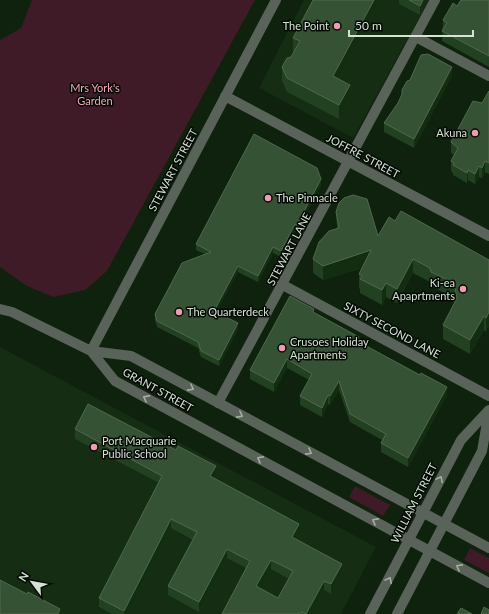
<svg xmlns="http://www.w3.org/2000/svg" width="489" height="614" font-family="Lato,sans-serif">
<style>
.built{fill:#142d13}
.green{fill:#3e1b26}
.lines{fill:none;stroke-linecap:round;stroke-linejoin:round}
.minor{stroke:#5a6359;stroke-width:10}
.wall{fill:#224121;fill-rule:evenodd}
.shaded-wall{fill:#132d11}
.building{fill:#365234;stroke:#4f694d;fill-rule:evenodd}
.oneway{stroke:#a4afa3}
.poi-dot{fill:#f19ab2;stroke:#030903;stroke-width:1.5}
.labels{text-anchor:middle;stroke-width:3;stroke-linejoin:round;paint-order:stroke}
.poi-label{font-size:11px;fill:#d5e2d4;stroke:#030903;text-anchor:start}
.park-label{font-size:11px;fill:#f7a6bc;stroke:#030903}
.street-label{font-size:11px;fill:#d5e2d4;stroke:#030903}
</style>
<rect width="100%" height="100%" fill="#0f220e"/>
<path class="built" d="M 304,0 L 429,0 L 353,138 L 259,88 Z
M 0,347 L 376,547 L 341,614 L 0,614 Z"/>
<path class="green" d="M 32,0 L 255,0 L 107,271 L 85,290 L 53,297 L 27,286 L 0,267 L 0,40 L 21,28 Z
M 355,486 L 390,505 L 383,516 L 349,497 Z
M 470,548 L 489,558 L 489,573 L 464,560 Z"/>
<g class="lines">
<path class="minor" d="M 416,37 L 489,76
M 225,96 L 489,236
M 283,285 L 489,396
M 0,309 L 12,312 L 91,351 L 131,356 L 489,548
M 91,351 L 115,381 L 489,583
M 91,351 L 276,0
M 218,403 L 435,0
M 370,614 L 461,440 L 489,410
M 397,614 L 482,451 L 489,411"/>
</g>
<path class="wall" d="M 313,0 L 381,0 L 339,79 L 350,99 L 339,119 L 287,92 L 282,81 L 282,67 L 291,57 L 294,52 L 293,52 L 293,38 Z
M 399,0 L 428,0 L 420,15 L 399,4 Z
M 489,0 L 489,67 L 442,41 L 443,20 L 457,6 Z
M 452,76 L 414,148 L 384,132 L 384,123 L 398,103 L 402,95 L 402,90 Z
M 489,91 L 489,174 L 485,172 L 482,178 L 479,177 L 475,184 L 468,180 L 467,183 L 453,175 L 453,173 L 451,171 L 451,161 L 454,155 L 451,153 L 451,142 L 482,103 Z
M 321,185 L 297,231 L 295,230 L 281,257 L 273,253 L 258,282 L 238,272 L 216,312 L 238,329 L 219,366 L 201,357 L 198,348 L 157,327 L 155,320 L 155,314 L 205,254 L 196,250 L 196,244 Z
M 336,212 L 378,236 L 395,221 L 489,260 L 486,332 L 484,330 L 470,354 L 443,339 L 443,325 L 455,302 L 454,298 L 431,286 L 430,282 L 413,273 L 397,303 L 386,297 L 382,305 L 360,293 L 360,289 L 359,288 L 359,274 L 362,268 L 323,280 L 313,273 L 313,259 L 337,229 Z
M 314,313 L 359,342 L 447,395 L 408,467 L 381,452 L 381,443 L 382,440 L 350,422 L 339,390 L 330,405 L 328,404 L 322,417 L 300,405 L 300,396 L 309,380 L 287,368 L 274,392 L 250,379 L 250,370 Z
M 75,429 L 216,475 L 214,478 L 299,533 L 296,539 L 342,573 L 331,594 L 324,590 L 311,614 L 222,614 L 246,568 L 227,558 L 199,612 L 168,595 L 168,586 L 193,540 L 171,528 L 127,614 L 112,614 L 99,607 L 99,598 L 159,483 L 75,439 ZM 271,569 L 289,579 L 278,598 L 260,588 Z"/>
<path class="shaded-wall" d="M 374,0 L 381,0 L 333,90 L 333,76 Z
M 423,0 L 428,0 L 420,15 L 420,6 Z
M 452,67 L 452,76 L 414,148 L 414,139 Z
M 350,85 L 350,99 L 339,119 L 339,105 Z
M 485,161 L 485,172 L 482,178 L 482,168 Z
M 479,166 L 479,177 L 475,184 L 475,174 Z
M 468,170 L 468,180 L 467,183 L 467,173 Z
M 321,179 L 321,185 L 297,231 L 297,225 Z
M 295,224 L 295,230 L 281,257 L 281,251 Z
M 273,247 L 273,253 L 258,282 L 258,276 Z
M 371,250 L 371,265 L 323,280 L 323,266 Z
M 413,259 L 413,273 L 397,303 L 397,289 Z
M 238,266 L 238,272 L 214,317 L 214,311 Z
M 386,283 L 386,297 L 382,305 L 382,290 Z
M 489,312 L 489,327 L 486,332 L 486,318 Z
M 484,316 L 484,330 L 470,354 L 470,340 Z
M 238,323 L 238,329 L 219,366 L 219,360 Z
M 287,359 L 287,368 L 274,392 L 274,383 Z
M 339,381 L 339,390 L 330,405 L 330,396 Z
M 447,387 L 447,395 L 408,467 L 408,458 Z
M 328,395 L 328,404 L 322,417 L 322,408 Z
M 216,466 L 216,475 L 210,486 L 210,476 Z
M 171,519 L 171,528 L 127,614 L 124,614 L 124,611 Z
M 299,524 L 299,533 L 292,546 L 292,537 Z
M 227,549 L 227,558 L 199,612 L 199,602 Z
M 271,560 L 271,569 L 256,596 L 256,586 Z
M 342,564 L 342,573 L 331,594 L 331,584 Z
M 324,581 L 324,590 L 311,614 L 306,614 Z"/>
<path class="building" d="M 313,0 L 374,0 L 333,76 L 350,85 L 339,105 L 287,78 L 282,67 L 287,58 L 291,57 L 300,41 L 293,38 Z
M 409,0 L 423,0 L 420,6 Z
M 461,0 L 489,0 L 489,56 L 442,31 L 447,23 L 443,20 L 453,3 L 457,6 Z
M 428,54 L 452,67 L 414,139 L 384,123 L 398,103 L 402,94 L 402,90 L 407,81 L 410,80 L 421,55 Z
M 489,91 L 489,163 L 485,161 L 482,168 L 479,166 L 475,174 L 468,170 L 467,173 L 453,165 L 454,163 L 451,161 L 458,148 L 451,142 L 473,101 L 482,103 Z
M 254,134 L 317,168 L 321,179 L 297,225 L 295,224 L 281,251 L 273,247 L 258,276 L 238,266 L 214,311 L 238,323 L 219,360 L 201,351 L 198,342 L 157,321 L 155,314 L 182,263 L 211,252 L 196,244 Z
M 353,195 L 367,199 L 378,236 L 389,217 L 395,221 L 401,211 L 489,260 L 489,312 L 486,318 L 484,316 L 470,340 L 443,325 L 457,298 L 454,283 L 431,272 L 430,268 L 413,259 L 397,289 L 386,283 L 382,290 L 360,279 L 362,276 L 359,274 L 371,250 L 323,266 L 313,259 L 319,242 L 329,231 L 339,228 L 336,212 L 339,203 L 344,198 Z
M 290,296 L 314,309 L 313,312 L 359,337 L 357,341 L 420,375 L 421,373 L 447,387 L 408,458 L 381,443 L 386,434 L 350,414 L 339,381 L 330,396 L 328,395 L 322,408 L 300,396 L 312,374 L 287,359 L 274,383 L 250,370 Z
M 88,404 L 176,450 L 178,446 L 216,466 L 210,476 L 299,524 L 292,537 L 342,564 L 331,584 L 324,581 L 306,614 L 301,612 L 300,614 L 222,614 L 250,561 L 227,549 L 199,602 L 168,586 L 197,532 L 171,519 L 124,611 L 99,598 L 162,476 L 75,429 ZM 271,560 L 293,571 L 278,598 L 256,586 Z
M 0,580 L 27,594 L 28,592 L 60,609 L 58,614 L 0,614 Z
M 484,607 L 489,610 L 489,614 L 481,614 Z
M 461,608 L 472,614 L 457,614 Z"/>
<defs><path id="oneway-chevron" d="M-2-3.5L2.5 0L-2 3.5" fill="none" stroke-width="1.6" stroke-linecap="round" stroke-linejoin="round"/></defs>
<g class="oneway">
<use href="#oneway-chevron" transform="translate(191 388) rotate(28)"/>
<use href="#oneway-chevron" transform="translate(146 398) rotate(-152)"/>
<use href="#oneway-chevron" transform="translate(240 415) rotate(28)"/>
<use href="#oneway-chevron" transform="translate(309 452) rotate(29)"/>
<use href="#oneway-chevron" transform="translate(260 459) rotate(-152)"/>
<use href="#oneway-chevron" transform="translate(440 479) rotate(-62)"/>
<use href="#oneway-chevron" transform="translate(375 521) rotate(-152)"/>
<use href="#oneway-chevron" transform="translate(459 567) rotate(-152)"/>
<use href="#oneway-chevron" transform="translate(389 580) rotate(-62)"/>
</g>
<g class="poi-dot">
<circle cx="337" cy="26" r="4"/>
<circle cx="475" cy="133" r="4"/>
<circle cx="268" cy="198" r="4"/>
<circle cx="463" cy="289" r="4"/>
<circle cx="179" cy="312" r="4"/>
<circle cx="282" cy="348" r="4"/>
<circle cx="94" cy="447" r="4"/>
</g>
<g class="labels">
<g class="poi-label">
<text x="329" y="30" text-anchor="end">The Point</text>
<text x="467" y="137" text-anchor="end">Akuna</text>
<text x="276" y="202">The Pinnacle</text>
<text x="455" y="287" text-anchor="end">Ki-ea<tspan x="455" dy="13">Apaprtments</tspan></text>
<text x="187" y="316">The Quarterdeck</text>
<text x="290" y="346">Crusoes Holiday<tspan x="290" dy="13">Apartments</tspan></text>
<text x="102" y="445">Port Macquarie<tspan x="102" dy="13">Public School</tspan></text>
</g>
<g class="park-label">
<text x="95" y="92">Mrs York's<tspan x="95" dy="13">Garden</tspan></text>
</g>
<g class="street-label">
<text transform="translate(363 156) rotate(28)" y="4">JOFFRE STREET</text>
<text transform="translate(173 170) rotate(-62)" y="4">STEWART STREET</text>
<text transform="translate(289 249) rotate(-62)" y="4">STEWART LANE</text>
<text transform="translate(392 330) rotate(28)" y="4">SIXTY SECOND LANE</text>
<text transform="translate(158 390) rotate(29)" y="4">GRANT STREET</text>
<text transform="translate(414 503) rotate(-63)" y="4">WILLIAM STREET</text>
</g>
</g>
<g transform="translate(32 582) rotate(302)" stroke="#030903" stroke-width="3" paint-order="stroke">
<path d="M0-3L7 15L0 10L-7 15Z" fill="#d5e2d4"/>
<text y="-6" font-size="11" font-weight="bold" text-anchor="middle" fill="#d5e2d4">N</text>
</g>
<path d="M349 30v6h124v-6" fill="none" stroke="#d5e2d4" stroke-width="2"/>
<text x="355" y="30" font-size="12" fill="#d5e2d4" stroke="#030903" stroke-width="3" paint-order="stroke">50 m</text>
</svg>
